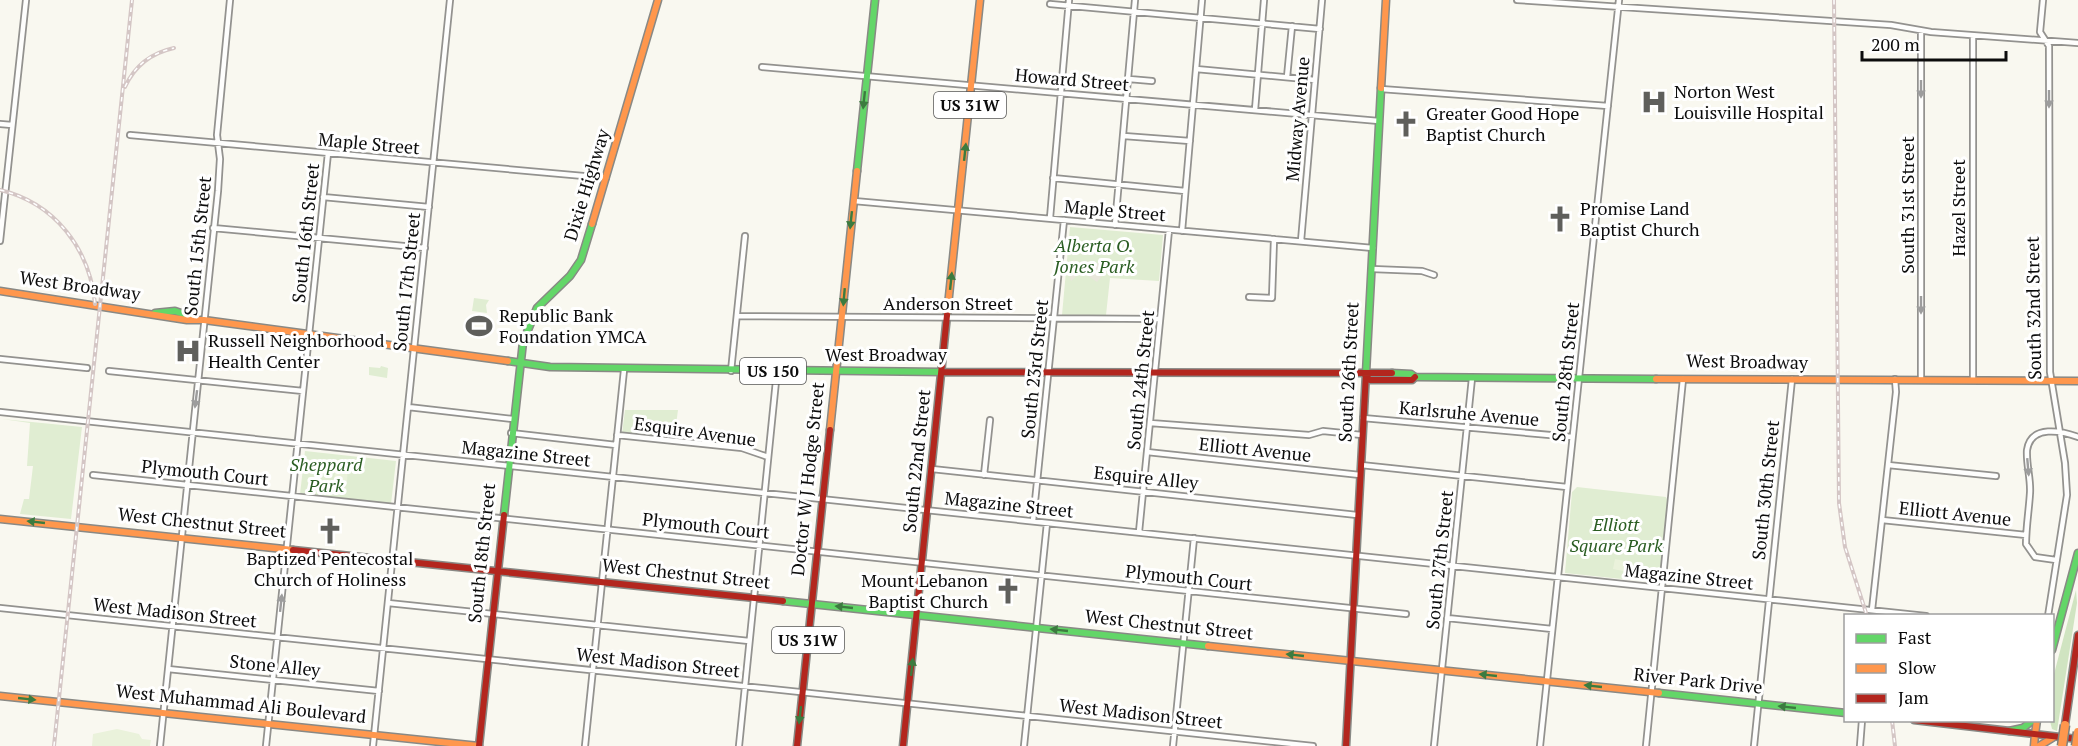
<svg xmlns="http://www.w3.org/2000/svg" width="2078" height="746" font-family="'PT Serif',serif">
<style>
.green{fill:#e0edd2}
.forest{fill:#d0e4c1}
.pitch{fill:#eaf2db}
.plaza{fill:#e9e7dc}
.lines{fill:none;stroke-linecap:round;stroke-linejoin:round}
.street-casing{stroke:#93928f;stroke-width:8}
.fast-casing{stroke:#898985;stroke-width:9}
.slow-casing{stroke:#898985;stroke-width:9}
.jam-casing{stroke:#898985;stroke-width:9}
.street{stroke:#fefefd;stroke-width:4.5}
.fast{stroke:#63d668;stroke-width:6}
.slow{stroke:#ff974d;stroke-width:6}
.jam{stroke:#b3261e;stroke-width:6}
.rail-casing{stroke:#d4c6c5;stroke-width:4}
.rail{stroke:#fff;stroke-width:1.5;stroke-dasharray:4.5;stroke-linecap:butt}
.slow-bridge-casing{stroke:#80807c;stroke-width:11;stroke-linecap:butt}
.slow-bridge{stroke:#ff974d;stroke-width:8}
.oneway{fill:#9d9d9d}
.oneway2{fill:#3c7b3f}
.labels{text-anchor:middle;stroke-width:6;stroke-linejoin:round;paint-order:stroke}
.shield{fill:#fff;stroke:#555;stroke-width:1.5}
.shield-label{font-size:16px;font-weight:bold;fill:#0c0c0c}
.street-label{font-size:18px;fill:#0c0c0c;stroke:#fff}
.poi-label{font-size:18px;fill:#0c0c0c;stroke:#fff;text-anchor:start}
.park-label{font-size:18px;font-style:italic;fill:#2a5d22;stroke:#fff}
</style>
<rect width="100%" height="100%" fill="#f9f8f0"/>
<path class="green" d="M 1070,227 L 1163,235 L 1159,281 L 1110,278 L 1106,315 L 1062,315 Z
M 474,298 L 489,300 L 486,305 L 487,313 L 472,311 Z
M 381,366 L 388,368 L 387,378 L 369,375 L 369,367 L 380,368 Z
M 625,410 L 678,410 L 674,439 L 622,434 Z
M 2,419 L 82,427 L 71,519 L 20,514 L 24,499 L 29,499 L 33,466 L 27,466 L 30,423 Z
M 305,451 L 396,461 L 391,504 L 300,494 Z
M 1577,487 L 1666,497 L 1668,501 L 1660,583 L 1565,573 L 1572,492 Z"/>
<path class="forest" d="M 2076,590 L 2077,603 L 2057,731 L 2052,729 L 2050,721 L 2052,720 L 2054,674 Z"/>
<path class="pitch" d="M 337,460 L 348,461 L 347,482 L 334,480 Z
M 1615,559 L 1629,562 L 1628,572 L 1613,569 Z
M 117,729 L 139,734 L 142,739 L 151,740 L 150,746 L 92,746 L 93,734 Z"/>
<path class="plaza" d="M 1074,259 L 1077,264 L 1087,268 L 1100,262 L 1102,276 L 1097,282 L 1085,274 L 1078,275 L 1071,281 L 1068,271 Z"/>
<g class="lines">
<g class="street-casing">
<path id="street" d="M 1517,0 L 1891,25 L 1931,32 L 2078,43
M 2043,0 L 2040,32 L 2049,46 L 2050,372 L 2065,463 L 2067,495 L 2048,616
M 1050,4 L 1320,29
M 762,67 L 1379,121
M 1196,69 L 1315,80
M 1287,77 L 1292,26
M 1129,79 L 1152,81
M 1381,89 L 1608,106
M 1255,110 L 1264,0
M 0,124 L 12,125
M 130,135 L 606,178
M 1124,136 L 1190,141
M 1053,178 L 1185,191
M 323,197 L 429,207
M 854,201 L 1373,248
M 1050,218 L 1069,0
M 1115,225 L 1135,0
M 213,228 L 425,248
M 1182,231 L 1202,0
M 0,241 L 26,0
M 1301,241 L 1322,0
M 1372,269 L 1422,271 L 1434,275
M 1249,297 L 1272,298 L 1274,239
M 737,316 L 1160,319
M 0,359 L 87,368
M 109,371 L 303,391
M 731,371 L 745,236
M 1921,379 L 1921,31
M 1973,379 L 1973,36
M 408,407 L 513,419
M 0,412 L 1926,616
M 1363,418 L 1572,437
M 1150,423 L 1309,435 L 1323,431 L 1362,435
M 511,433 L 616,445
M 617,435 L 742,448 L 768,457
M 1147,452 L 1360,475
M 1361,465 L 1567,487
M 1888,465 L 1996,476
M 932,469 L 1357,515
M 93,475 L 1406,614
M 984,475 L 990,420
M 1882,520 L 2026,535
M 1033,521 L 1064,220
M 1139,532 L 1169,230
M 2056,560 L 2035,557 L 2026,544 C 2026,527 2029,510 2030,493 C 2031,479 2026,464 2027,450 C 2031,424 2062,431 2078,437
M 388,603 L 749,641
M 0,608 L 1313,746
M 1872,610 L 1896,392 L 1895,379
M 1447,618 L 1552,629
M 168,669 L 379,691
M 160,746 L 218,191 L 220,159 L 217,135 L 230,0
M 266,746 L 328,153
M 373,746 L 450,0
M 585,746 L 624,370
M 739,746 L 777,371
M 1024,746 L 1047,523
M 1173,746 L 1194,538
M 1434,746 L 1472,378
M 1540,746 L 1619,0
M 1646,746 L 1683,379
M 1754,746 L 1792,379
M 1860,746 L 1862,720"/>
</g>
<g class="fast-casing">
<path id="fast" d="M 857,171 L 875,0
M 155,313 L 175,311 L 195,318
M 508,361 L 550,367 L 942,372
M 1366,373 L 1381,88
M 1392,373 L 1411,374 L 1415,377 L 1656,379
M 504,515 L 523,342 L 537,308 L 570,276 L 581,260 L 592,224
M 783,601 L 1208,646
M 2052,650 L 2078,553
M 1659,693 L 1846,713
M 2009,731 L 2023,728 L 2033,720"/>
</g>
<g class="slow-casing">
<path id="slow" d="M 1381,88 L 1386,0
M 592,224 L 658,0
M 0,291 L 187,320 L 204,320 L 508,361
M 947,315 L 980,0
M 1656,379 L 2078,381
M 830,430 L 857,171
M 0,519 L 293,550
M 1208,646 L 1659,693
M 0,696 L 479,746
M 2035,734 L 2037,720
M 2034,746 L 2035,734
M 2039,746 L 2054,737"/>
</g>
<g class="jam-casing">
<path id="jam" d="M 942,372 L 1392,373
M 1365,375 L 1370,380 L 1412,380 L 1415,377
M 293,550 L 783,601
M 1914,720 L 2078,739
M 2065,725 L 2078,635
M 479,746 L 504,515
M 797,746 L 830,430
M 903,746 L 947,315
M 1346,746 L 1366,373"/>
</g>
<use href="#street" class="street"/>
<use href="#fast" class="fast"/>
<use href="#slow" class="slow"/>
<use href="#jam" class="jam"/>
<g class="rail-casing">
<path id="rail" d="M 1834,0 L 1839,503 L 1845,547 L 1867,616
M 125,87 C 135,65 151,53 174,48
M 0,190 C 55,203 90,249 95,304
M 1892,720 L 1895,746
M 54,746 L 132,0"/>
</g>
<use href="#rail" class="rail"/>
<g class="slow-bridge-casing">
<path id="slow-bridge" d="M 2062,746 L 2065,725
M 2076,746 L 2078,732"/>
</g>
<use href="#slow-bridge" class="slow-bridge"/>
</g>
<defs><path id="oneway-solid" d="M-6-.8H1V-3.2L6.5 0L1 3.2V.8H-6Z" transform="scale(1.5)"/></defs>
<g class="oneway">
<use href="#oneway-solid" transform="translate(1921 89) rotate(90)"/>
<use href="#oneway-solid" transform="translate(2049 99) rotate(90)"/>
<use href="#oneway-solid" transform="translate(1921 305) rotate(90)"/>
<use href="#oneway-solid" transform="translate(196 399) rotate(97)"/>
<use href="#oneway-solid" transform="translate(2028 467) rotate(85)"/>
<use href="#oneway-solid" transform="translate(281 603) rotate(-84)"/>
</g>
<g class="oneway2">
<use href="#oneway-solid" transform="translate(864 100) rotate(96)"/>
<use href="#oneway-solid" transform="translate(965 152) rotate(-84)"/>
<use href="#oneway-solid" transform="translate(851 220) rotate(96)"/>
<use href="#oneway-solid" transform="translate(951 281) rotate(-84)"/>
<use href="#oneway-solid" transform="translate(844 297) rotate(95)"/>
<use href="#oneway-solid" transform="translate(36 522) rotate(-174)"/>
<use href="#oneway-solid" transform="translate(844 607) rotate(-174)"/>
<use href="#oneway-solid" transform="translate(1059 630) rotate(-174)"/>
<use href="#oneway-solid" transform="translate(1295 655) rotate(-174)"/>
<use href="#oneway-solid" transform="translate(912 667) rotate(-84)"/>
<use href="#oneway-solid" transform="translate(1488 675) rotate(-174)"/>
<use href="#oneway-solid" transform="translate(1593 686) rotate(-174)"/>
<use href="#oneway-solid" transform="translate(27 699) rotate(6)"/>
<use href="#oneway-solid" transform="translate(1787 707) rotate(-174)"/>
<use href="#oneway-solid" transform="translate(800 715) rotate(96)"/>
</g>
<defs>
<g id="hospital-bare" transform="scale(2.07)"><path d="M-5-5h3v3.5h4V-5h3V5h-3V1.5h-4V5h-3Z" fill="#5f5f5c" stroke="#fff" stroke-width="2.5" paint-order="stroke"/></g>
<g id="church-bare" transform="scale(2.07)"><path d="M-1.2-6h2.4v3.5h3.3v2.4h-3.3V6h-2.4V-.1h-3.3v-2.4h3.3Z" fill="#5f5f5c" stroke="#fff" stroke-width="2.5" paint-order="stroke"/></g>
<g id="stadium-bare" transform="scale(2.07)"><path d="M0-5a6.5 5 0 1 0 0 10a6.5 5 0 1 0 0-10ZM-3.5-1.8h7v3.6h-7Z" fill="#5f5f5c" stroke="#fff" stroke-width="2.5" paint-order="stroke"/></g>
</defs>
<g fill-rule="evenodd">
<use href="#hospital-bare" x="1654" y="102"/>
<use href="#church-bare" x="1406" y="124"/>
<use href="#church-bare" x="1560" y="219"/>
<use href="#stadium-bare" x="479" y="326"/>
<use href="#hospital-bare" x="188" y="351"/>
<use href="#church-bare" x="330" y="531"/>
<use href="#church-bare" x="1008" y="591"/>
</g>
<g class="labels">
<g class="shield">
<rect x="934" y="92" width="72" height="26" rx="4.5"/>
<rect x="740" y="358" width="66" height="26" rx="4.5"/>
<rect x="772" y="627" width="72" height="26" rx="4.5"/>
</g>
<g class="shield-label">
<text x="970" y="111">US 31W</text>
<text x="773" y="377">US 150</text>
<text x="808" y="646">US 31W</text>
</g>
<g class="street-label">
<text transform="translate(1072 80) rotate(5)" y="6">Howard Street</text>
<text transform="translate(1298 119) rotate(-85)" y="6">Midway Avenue</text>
<text transform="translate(369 144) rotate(5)" y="6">Maple Street</text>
<text transform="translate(587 185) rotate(-73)" y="6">Dixie Highway</text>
<text transform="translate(1908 205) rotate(-90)" y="6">South 31st Street</text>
<text transform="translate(1959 208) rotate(-90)" y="6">Hazel Street</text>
<text transform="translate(1115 211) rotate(5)" y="6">Maple Street</text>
<text transform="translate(306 233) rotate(-84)" y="6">South 16th Street</text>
<text transform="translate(198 246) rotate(-84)" y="6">South 15th Street</text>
<text transform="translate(407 282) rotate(-84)" y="6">South 17th Street</text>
<text transform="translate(80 286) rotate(8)" y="6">West Broadway</text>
<text x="948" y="310">Anderson Street</text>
<text transform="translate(2034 308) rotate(-91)" y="6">South 32nd Street</text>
<text x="886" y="361">West Broadway</text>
<text transform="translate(1747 362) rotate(1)" y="6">West Broadway</text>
<text transform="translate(1035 369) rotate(-84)" y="6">South 23rd Street</text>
<text transform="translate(1349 372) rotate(-87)" y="6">South 26th Street</text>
<text transform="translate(1566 372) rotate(-84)" y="6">South 28th Street</text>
<text transform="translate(1141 380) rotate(-84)" y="6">South 24th Street</text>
<text transform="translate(1469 414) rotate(5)" y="6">Karlsruhe Avenue</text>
<text transform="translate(695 432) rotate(8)" y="6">Esquire Avenue</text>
<text transform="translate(1255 450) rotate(6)" y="6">Elliott Avenue</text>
<text transform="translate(526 454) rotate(6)" y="6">Magazine Street</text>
<text transform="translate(917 461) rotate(-84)" y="6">South 22nd Street</text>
<text transform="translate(205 473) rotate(6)" y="6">Plymouth Court</text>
<text transform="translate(1146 478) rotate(6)" y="6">Esquire Alley</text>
<text transform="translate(808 479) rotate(-84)" y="6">Doctor W J Hodge Street</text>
<text transform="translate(1766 490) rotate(-84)" y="6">South 30th Street</text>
<text transform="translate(1009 505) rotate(6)" y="6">Magazine Street</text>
<text transform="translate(1955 514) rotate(6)" y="6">Elliott Avenue</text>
<text transform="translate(202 523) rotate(6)" y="6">West Chestnut Street</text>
<text transform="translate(706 526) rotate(6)" y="6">Plymouth Court</text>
<text transform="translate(482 553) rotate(-84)" y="6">South 18th Street</text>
<text transform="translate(1440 560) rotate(-84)" y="6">South 27th Street</text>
<text transform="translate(686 574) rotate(6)" y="6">West Chestnut Street</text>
<text transform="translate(1689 577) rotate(6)" y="6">Magazine Street</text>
<text transform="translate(1189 578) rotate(6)" y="6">Plymouth Court</text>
<text transform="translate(175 613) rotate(6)" y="6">West Madison Street</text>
<text transform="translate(1169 625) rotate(6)" y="6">West Chestnut Street</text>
<text transform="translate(658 663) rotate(6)" y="6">West Madison Street</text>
<text transform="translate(275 666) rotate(6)" y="6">Stone Alley</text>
<text transform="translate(1698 681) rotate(6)" y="6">River Park Drive</text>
<text transform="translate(241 704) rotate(6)" y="6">West Muhammad Ali Boulevard</text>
<text transform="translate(1141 714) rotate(6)" y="6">West Madison Street</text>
</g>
<g class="poi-label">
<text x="1674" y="98">Norton West<tspan x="1674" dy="21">Louisville Hospital</tspan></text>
<text x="1426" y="120">Greater Good Hope<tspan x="1426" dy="21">Baptist Church</tspan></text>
<text x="1580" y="215">Promise Land<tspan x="1580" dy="21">Baptist Church</tspan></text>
<text x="499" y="322">Republic Bank<tspan x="499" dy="21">Foundation YMCA</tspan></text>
<text x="208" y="347">Russell Neighborhood<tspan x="208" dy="21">Health Center</tspan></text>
<text x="330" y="565" text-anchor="middle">Baptized Pentecostal<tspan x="330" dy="21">Church of Holiness</tspan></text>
<text x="988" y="587" text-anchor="end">Mount Lebanon<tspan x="988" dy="21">Baptist Church</tspan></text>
</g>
<g class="park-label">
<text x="1094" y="252">Alberta O.<tspan x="1094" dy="21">Jones Park</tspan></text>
<text x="326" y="471">Sheppard<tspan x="326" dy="21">Park</tspan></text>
<text x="1616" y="531">Elliott<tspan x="1616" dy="21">Square Park</tspan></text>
</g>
</g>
<rect x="1844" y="614" width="210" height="108" fill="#ffffff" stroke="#9e9e9e" stroke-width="1.5"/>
<rect x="1856" y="634" width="30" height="9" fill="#63d668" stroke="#9e9e9e" stroke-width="1.5"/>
<text x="1898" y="644" font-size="18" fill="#0c0c0c">Fast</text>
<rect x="1856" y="664" width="30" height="9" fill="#ff974d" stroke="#9e9e9e" stroke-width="1.5"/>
<text x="1898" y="674" font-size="18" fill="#0c0c0c">Slow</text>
<rect x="1856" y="694" width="30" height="9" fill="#b3261e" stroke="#9e9e9e" stroke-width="1.5"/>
<text x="1898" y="704" font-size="18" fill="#0c0c0c">Jam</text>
<path d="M1862 51v9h144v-9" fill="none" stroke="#0c0c0c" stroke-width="3"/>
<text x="1871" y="51" font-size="18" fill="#0c0c0c" stroke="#ffffff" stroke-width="4.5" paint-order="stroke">200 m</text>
</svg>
